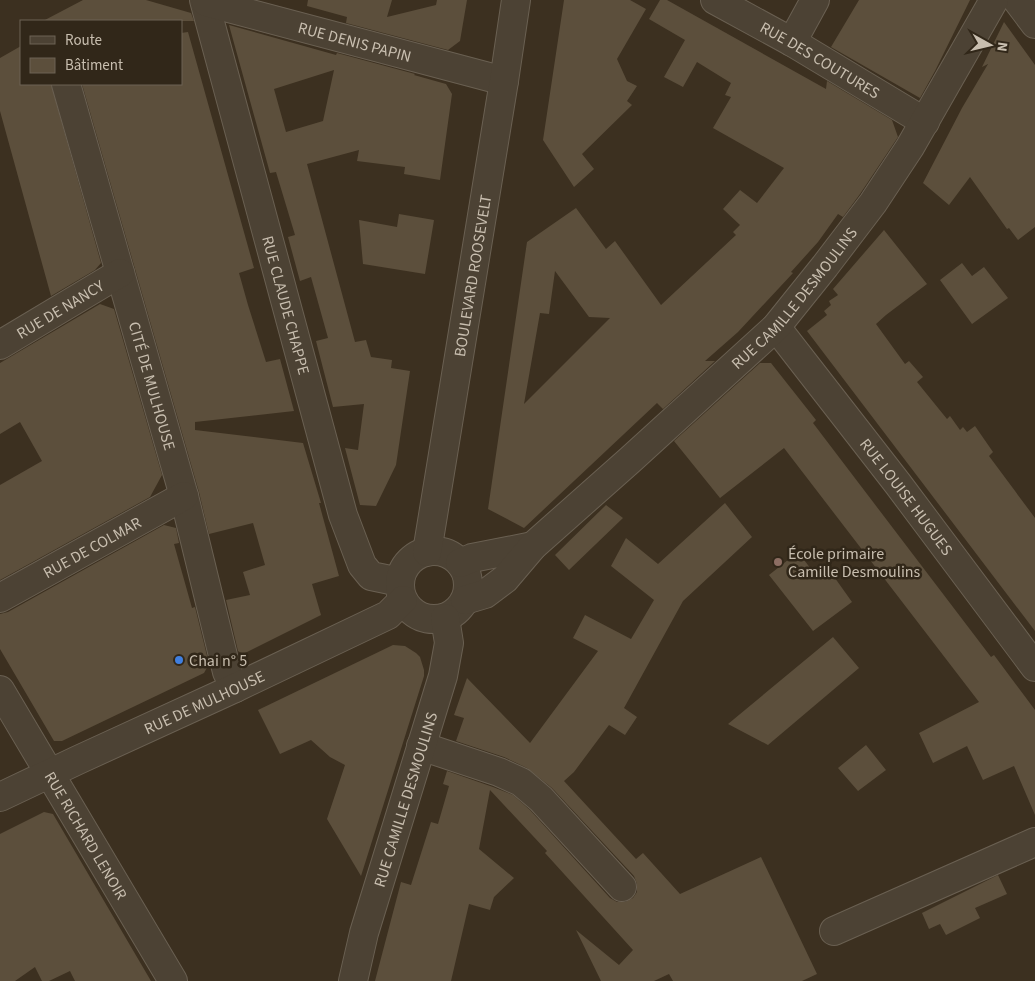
<svg xmlns="http://www.w3.org/2000/svg" width="1035" height="981" font-family="'Source Sans 3',sans-serif">
<style>
.building{fill:#5c4f3c;fill-rule:evenodd}
.lines{fill:none;stroke-linecap:round;stroke-linejoin:round}
.minor-casing{stroke:#6a6052;stroke-width:30}
.minor{stroke:#4c4234;stroke-width:28}
.education-dot{fill:#8d6e63;stroke:#312719;stroke-width:2}
.shop-dot{fill:#3f7fe0;stroke:#312719;stroke-width:2}
.labels{text-anchor:middle;stroke-width:5;stroke-linejoin:round;paint-order:stroke}
.street-label{font-size:16px;fill:#c8beaf;stroke:#312719}
.poi-label{font-size:16px;fill:#c8beaf;stroke:#312719;text-anchor:start}
</style>
<rect width="100%" height="100%" fill="#3c3020"/>
<path class="building" d="M 83,0 L 146,0 L 191,13 L 194,21 L 43,21 Z
M 308,0 L 392,0 L 387,17 L 436,5 L 437,0 L 467,0 L 460,41 L 448,50 L 346,23 L 347,17 L 307,6 Z
M 564,0 L 630,0 L 646,9 L 617,59 L 627,81 L 637,86 L 627,101 L 632,105 L 582,154 L 594,169 L 574,187 L 543,140 Z
M 660,0 L 667,0 L 826,89 L 827,81 L 892,120 L 898,137 L 860,194 L 843,217 L 838,214 L 818,242 L 791,272 L 793,273 L 738,332 L 705,361 L 715,361 L 663,409 L 657,403 L 524,528 L 488,509 L 527,242 L 576,208 L 606,249 L 615,241 L 661,305 L 736,235 L 733,232 L 740,225 L 723,209 L 740,190 L 757,203 L 784,168 L 713,128 L 731,97 L 725,95 L 731,83 L 697,62 L 683,87 L 664,77 L 685,40 L 649,19 ZM 555,271 L 589,317 L 610,318 L 524,404 L 540,313 L 549,314 Z
M 859,0 L 970,0 L 935,71 L 920,98 L 831,47 Z
M 1004,22 L 1035,65 L 1035,227 L 1018,240 L 1009,228 L 1007,229 L 970,177 L 949,205 L 923,183 L 962,108 L 988,64 L 982,67 Z
M 229,25 L 336,55 L 337,53 L 415,74 L 414,75 L 446,84 L 452,94 L 440,180 L 404,174 L 405,167 L 357,161 L 359,150 L 307,164 L 355,342 L 366,340 L 371,357 L 392,360 L 391,368 L 410,371 L 396,465 L 376,506 L 360,505 L 345,448 L 358,450 L 364,404 L 333,407 L 316,341 L 328,338 L 311,277 L 300,281 L 288,237 L 295,235 L 276,172 L 270,173 ZM 334,70 L 323,121 L 286,132 L 274,89 Z
M 188,32 L 254,268 L 239,273 L 248,305 L 266,362 L 280,359 L 294,411 L 195,422 L 195,430 L 303,443 L 321,503 L 319,503 L 339,576 L 312,584 L 321,615 L 243,654 L 238,651 L 226,600 L 250,595 L 243,572 L 265,565 L 253,523 L 209,534 L 199,492 L 82,84 L 181,84 L 181,33 Z
M 21,46 L 21,84 L 51,84 L 101,263 L 95,270 L 51,296 L 0,111 L 0,58 Z
M 399,214 L 434,220 L 425,274 L 363,264 L 359,220 L 397,227 Z
M 884,230 L 927,284 L 886,315 L 876,324 L 905,364 L 909,361 L 923,377 L 917,382 L 947,419 L 950,416 L 960,430 L 963,427 L 967,432 L 975,426 L 993,452 L 989,456 L 1035,518 L 1035,631 L 807,331 L 827,315 L 824,311 L 831,305 L 829,301 L 838,295 L 833,289 Z
M 962,263 L 972,276 L 984,267 L 1008,298 L 972,324 L 940,280 Z
M 100,304 L 114,309 L 162,475 L 150,497 L 0,580 L 0,485 L 42,461 L 20,422 L 0,434 L 0,363 Z
M 760,363 L 771,363 L 816,420 L 813,423 L 991,657 L 994,655 L 1035,710 L 1035,815 L 1014,766 L 983,780 L 967,746 L 933,763 L 919,733 L 979,702 L 784,448 L 720,498 L 674,441 Z
M 725,503 L 752,537 L 683,601 L 624,708 L 637,717 L 625,735 L 609,725 L 574,772 L 564,781 L 636,859 L 643,853 L 680,894 L 761,857 L 817,974 L 802,981 L 673,981 L 669,974 L 654,981 L 601,981 L 576,930 L 619,965 L 633,950 L 545,853 L 547,851 L 490,790 L 479,849 L 514,878 L 494,897 L 490,910 L 469,904 L 451,981 L 375,981 L 401,882 L 411,885 L 431,822 L 438,824 L 449,786 L 443,784 L 447,771 L 493,787 L 513,795 L 530,810 L 610,898 L 617,902 L 625,902 L 633,898 L 637,892 L 637,884 L 634,876 L 552,788 L 527,768 L 504,757 L 456,741 L 464,718 L 454,715 L 467,678 L 530,743 L 598,651 L 573,638 L 585,615 L 631,639 L 654,600 L 611,566 L 626,538 L 658,564 Z
M 606,505 L 623,518 L 569,570 L 555,555 Z
M 164,525 L 176,528 L 179,543 L 174,544 L 192,608 L 195,607 L 209,664 L 204,673 L 62,741 L 54,741 L 0,649 L 0,614 L 8,612 Z
M 798,552 L 814,573 L 825,564 L 852,602 L 813,631 L 769,575 Z
M 833,637 L 859,668 L 768,745 L 728,724 Z
M 393,645 L 405,646 L 416,653 L 420,657 L 424,670 L 424,676 L 361,876 L 327,819 L 345,765 L 330,757 L 311,740 L 280,754 L 258,710 Z
M 866,745 L 886,770 L 858,791 L 838,768 Z
M 44,812 L 53,814 L 151,981 L 75,981 L 70,971 L 49,981 L 42,981 L 35,967 L 15,981 L 0,981 L 0,834 Z
M 998,875 L 1007,894 L 975,908 L 980,918 L 946,935 L 940,924 L 929,929 L 922,913 Z"/>
<g class="lines">
<g class="minor-casing">
<g id="minor">
<path id="s1" d="M 204,0 L 343,515 L 362,565 L 371,576 L 400,582"/>
<path id="s2" d="M 715,0 L 792,42 L 925,122"/>
<path d="M 1017,0 L 1035,24"/>
<path id="s3" d="M 206,2 L 504,81"/>
<path d="M 792,42 L 815,0"/>
<path id="s4" d="M 66,84 L 184,496 L 227,672 L 235,688"/>
<path id="s5" d="M 776,327 L 898,484 L 1035,667"/>
<path id="s6" d="M 0,345 L 120,273"/>
<circle cx="434" cy="585" r="34"/>
<path id="s7" d="M 427,552 L 504,81 L 516,0"/>
<path d="M 460,563 L 472,558 L 533,546"/>
<path id="s8" d="M 0,598 L 184,496"/>
<path id="s9" d="M 465,600 L 485,594 L 505,579 L 533,546 L 630,460 L 776,327 L 825,266 L 873,203 L 910,147 L 994,0"/>
<path id="s10" d="M 0,690 L 173,981"/>
<path d="M 421,746 L 499,772 L 521,782 L 541,799 L 622,887"/>
<path id="s11" d="M 0,797 L 78,760 L 235,688 L 388,615 L 403,600"/>
<path d="M 834,931 L 1035,842"/>
<path id="s12" d="M 353,981 L 364,933 L 443,676 L 449,643 L 445,618"/>
</g>
</g>
<use href="#minor" class="minor"/>
</g>
<circle class="education-dot" cx="778" cy="562" r="5"/>
<circle class="shop-dot" cx="179" cy="660" r="5"/>
<g class="labels">
<g class="street-label">
<text dy="6" stroke="none"><textPath href="#s3" startOffset="154">RUE DENIS PAPIN</textPath></text>
<text dy="6" stroke="none"><textPath href="#s2" startOffset="121">RUE DES COUTURES</textPath></text>
<text dy="6" stroke="none"><textPath href="#s7" startOffset="280">BOULEVARD ROOSEVELT</textPath></text>
<text dy="6" stroke="none"><textPath href="#s9" startOffset="450">RUE CAMILLE DESMOULINS</textPath></text>
<text dy="6" stroke="none"><textPath href="#s1" startOffset="316">RUE CLAUDE CHAPPE</textPath></text>
<text dy="6" stroke="none"><textPath href="#s6" startOffset="70">RUE DE NANCY</textPath></text>
<text dy="6" stroke="none"><textPath href="#s4" startOffset="314">CITÉ DE MULHOUSE</textPath></text>
<text dy="6" stroke="none"><textPath href="#s5" startOffset="214">RUE LOUISE HUGUES</textPath></text>
<text dy="6" stroke="none"><textPath href="#s8" startOffset="105">RUE DE COLMAR</textPath></text>
<text dy="6" stroke="none"><textPath href="#s11" startOffset="225">RUE DE MULHOUSE</textPath></text>
<text dy="6" stroke="none"><textPath href="#s12" startOffset="189">RUE CAMILLE DESMOULINS</textPath></text>
<text dy="6" stroke="none"><textPath href="#s10" startOffset="169">RUE RICHARD LENOIR</textPath></text>
</g>
<g class="poi-label">
<text x="788" y="559">École primaire<tspan x="788" dy="18">Camille Desmoulins</tspan></text>
<text x="189" y="666">Chai n° 5</text>
</g>
</g>
<rect x="20" y="20" width="162" height="65" fill="#312719" stroke="#6d6355"/>
<rect x="30" y="36" width="25" height="8" fill="#4c4234" stroke="#6d6355"/>
<text x="65" y="45" font-size="15" fill="#c8beaf">Route</text>
<rect x="30" y="58" width="25" height="15" fill="#5c4f3c" stroke="#6d6355"/>
<text x="65" y="70" font-size="15" fill="#c8beaf">Bâtiment</text>
<g transform="translate(990 45) rotate(98)" stroke="#312719" stroke-width="4" paint-order="stroke">
<path d="M0-4L9 19L0 12L-9 19Z" fill="#c8beaf"/>
<text y="-8" font-size="14" font-weight="bold" text-anchor="middle" fill="#c8beaf">N</text>
</g>
</svg>
